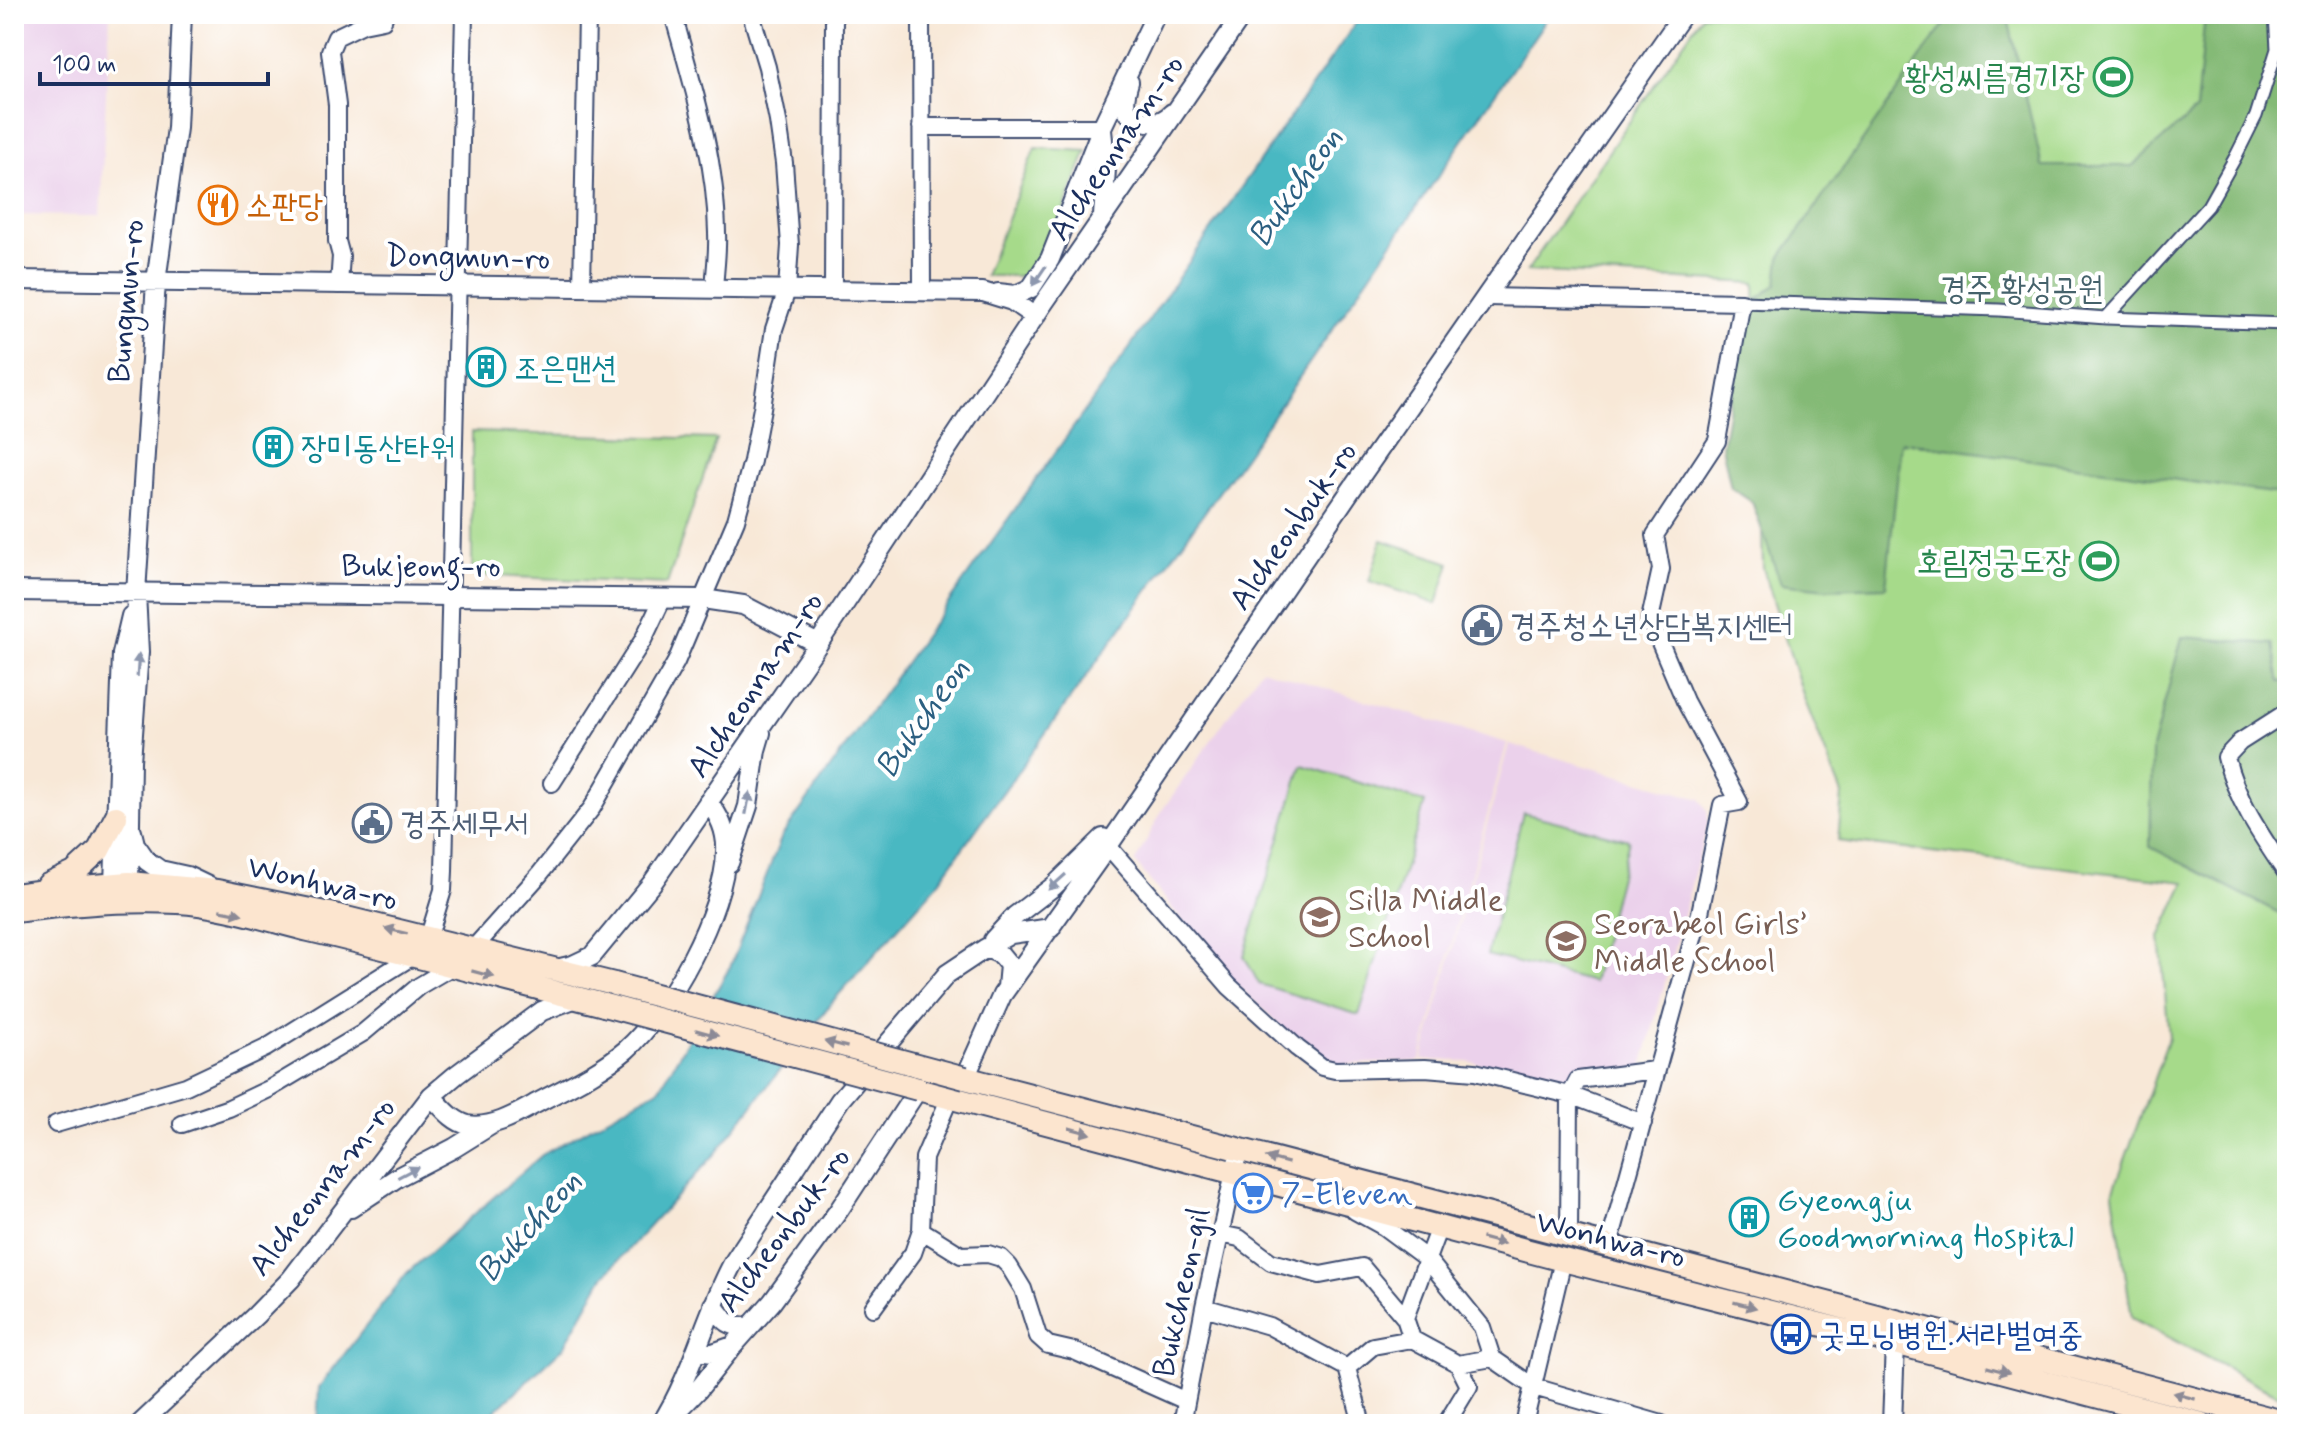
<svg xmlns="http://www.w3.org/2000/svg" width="2301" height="1438" font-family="Mynerve,'Poor Story',sans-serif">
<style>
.built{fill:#ebd1eb}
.green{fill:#a6da8a;stroke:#608474;stroke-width:2}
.forest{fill:#84ba76;stroke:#50746a;stroke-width:2}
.water{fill:#49b8c2;stroke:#327490;stroke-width:2}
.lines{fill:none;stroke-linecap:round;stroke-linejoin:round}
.pedestrian-casing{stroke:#3c4b70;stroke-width:15}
.minor-casing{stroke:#3c4b70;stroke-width:20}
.tertiary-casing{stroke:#3c4b70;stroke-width:22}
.secondary-casing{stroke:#3c4b70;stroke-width:26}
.pedestrian{stroke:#fff;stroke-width:11}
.minor{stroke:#fff;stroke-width:16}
.tertiary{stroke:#fff;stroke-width:18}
.secondary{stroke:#fce5cf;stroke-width:22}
.secondary-bridge-casing{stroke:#3c4b70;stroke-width:26;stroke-linecap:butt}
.secondary-bridge{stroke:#fce5cf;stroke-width:22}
.oneway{fill:#8d97ae}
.oneway2{fill:#8c8a96}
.labels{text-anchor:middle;stroke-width:8;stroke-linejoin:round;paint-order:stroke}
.leisure-label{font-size:32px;fill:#27864d;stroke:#fff;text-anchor:end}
.street-label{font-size:32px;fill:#1b2f5e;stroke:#fff}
.food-label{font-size:32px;fill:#c56008;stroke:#fff;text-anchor:start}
.park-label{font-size:32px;fill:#45626b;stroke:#fff}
.culture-label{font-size:32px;fill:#0d838f;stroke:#fff;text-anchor:start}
.service-label{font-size:32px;fill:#4e5e75;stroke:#fff;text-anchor:start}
.education-label{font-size:32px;fill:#785e54;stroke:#fff;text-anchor:start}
.shop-label{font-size:32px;fill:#366cbe;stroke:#fff;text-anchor:start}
.transit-label{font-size:32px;fill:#164399;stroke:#fff;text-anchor:start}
.water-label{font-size:34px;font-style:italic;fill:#2b5f81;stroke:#fff}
</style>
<rect width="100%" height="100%" fill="#fff"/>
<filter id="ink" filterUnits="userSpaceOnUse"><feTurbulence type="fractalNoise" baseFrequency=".0125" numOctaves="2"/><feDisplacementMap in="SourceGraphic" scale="16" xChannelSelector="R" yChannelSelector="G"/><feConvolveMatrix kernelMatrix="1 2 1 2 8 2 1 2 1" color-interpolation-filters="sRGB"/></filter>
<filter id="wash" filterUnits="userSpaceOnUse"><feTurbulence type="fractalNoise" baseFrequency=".006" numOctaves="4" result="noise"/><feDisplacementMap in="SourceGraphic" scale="32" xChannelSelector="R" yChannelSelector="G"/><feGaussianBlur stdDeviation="1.8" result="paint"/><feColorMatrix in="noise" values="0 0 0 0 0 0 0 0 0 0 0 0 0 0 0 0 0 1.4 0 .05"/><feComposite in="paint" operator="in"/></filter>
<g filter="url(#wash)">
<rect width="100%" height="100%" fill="#f8e8d7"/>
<path class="built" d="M 14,14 L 110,14 L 100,216 L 14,215 Z
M 1261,669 L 1507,743 L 1420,1061 L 1331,1065 L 1306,1050 L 1224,972 L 1135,862 L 1163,809 Z
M 1509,744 L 1700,799 L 1707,810 L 1708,822 L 1642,1068 L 1554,1080 L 1467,1061 L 1422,1060 Z"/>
<path class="green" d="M 1703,14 L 2287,14 L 2287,1397 L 2274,1393 L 2132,1318 L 2113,1193 L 2169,1037 L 2160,937 L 2185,882 L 1838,841 L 1842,794 L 1805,701 L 1763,568 L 1755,283 L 1527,271 Z
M 1035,148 L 1087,151 L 1037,276 L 985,276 Z
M 472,432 L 716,439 L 667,584 L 472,575 Z
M 1382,540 L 1450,563 L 1437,604 L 1369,581 Z
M 1302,765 L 1425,803 L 1359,1015 L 1259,984 L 1244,956 Z
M 1523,813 L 1629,840 L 1593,982 L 1487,955 Z"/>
<path class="forest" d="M 1965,14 L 2007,14 L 2042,166 L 2132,166 L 2196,110 L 2205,14 L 2287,14 L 2287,495 L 1901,442 L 1886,587 L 1826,589 L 1781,584 L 1752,502 L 1731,488 L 1722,446 L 1746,312 L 1761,296 L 1777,284 L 1780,258 L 1948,19 Z
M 2182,637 L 2273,644 L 2280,682 L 2287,681 L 2287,917 L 2150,847 L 2152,749 Z"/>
<path class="water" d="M 1362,14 L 1550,14 L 1245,456 L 934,888 L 832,1002 L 716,1153 L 603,1277 L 564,1347 L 481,1424 L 317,1424 L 319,1387 L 407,1273 L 542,1155 L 660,1088 L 730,967 L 782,836 L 1102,387 Z"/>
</g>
<g filter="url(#ink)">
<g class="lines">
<g class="pedestrian-casing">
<path id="pedestrian" d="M 1742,302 L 1999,310 L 2106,318 L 2287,324
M 2106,318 L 2208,206 L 2236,156 L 2256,116 L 2277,49 L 2275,14"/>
</g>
<g class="minor-casing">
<path id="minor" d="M 673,14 C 693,86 716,158 717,233 C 718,252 715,271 714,289
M 921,14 L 922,292
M 921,127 L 1102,127
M 339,285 L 341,256 L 337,241 L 337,105 L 330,51 L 336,37 L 363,24 L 383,20 L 385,14
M 582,288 L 587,14
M 833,291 L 834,14
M 1486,297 L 1742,302 L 1717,441 L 1655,535 L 1661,569 L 1650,619 L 1685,701 L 1739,802 L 1722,805 L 1700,913 L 1609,1245
M 2287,712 L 2240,742 L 2226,757 C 2236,800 2262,837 2287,874
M 552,783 L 643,640 L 663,598
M 1108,846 L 1229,986 L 1297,1048 L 1322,1067 L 1335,1070 L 1425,1068 L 1475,1072 L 1570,1095 L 1643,1123
M 428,939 L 443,890 L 444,871 C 452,585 456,300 464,14
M 472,950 L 539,875 L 592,808 L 676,662 L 736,520 L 752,461 L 762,408 L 774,329 L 787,290 L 790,245 L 784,163 L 778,121 L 767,67 L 751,14
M 56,1124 L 186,1086 L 266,1048 L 413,956
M 182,1124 L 229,1108 L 269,1089 L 363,1033 L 419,986 L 453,966
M 1355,1211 L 1384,1227 L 1427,1259 L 1482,1327 L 1492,1358
M 1439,1227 L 1405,1318 L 1412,1339 L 1458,1364 L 1492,1358
M 921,1230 L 961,1255 L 988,1254 L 1001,1258 L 1009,1266 L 1023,1289 L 1038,1336 L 1048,1345 L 1074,1351 L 1186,1401
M 1220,1234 L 1239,1238 L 1271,1262 L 1320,1275 L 1362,1267 L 1405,1318
M 1569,1236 L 1570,1095 L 1578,1080 L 1655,1070
M 1204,1307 L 1269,1326 L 1347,1368 L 1373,1346 L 1412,1339
M 873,1308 L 913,1253 L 921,1230 L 924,1158 L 950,1097
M 1492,1358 L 1534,1387 L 1662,1424
M 1347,1368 L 1362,1424
M 1182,1424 L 1204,1307 L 1239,1150
M 1446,1424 L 1469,1386 L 1458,1364
M 1524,1424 L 1563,1260"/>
</g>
<g class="tertiary-casing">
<path id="tertiary" d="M 1129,82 C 1122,104 1123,118 1148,122 C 1159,123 1165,120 1172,113
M 1102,130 L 1106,169 L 1103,216
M 14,280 L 983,292 L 1012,301 L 1035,317
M 998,293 L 1016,295 L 1031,288 L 1050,259 L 1102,127 L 1156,14
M 14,591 L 703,599 L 743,605 L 818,644
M 132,832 L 135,844 L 147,861 L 160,870 L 187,876 L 210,887
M 729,863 L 748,806 L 756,750 L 761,733
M 129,883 L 131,761 L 139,652 L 136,593 L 156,282 L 177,128 L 182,14
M 114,884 L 122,654 L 131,616
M 993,940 L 1015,916 L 1054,886 L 1103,838
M 986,948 L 1000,954 L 1009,965 L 1007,987
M 556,969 L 573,965 L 592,956 L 653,882 L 818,644 L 1041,307 L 1243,14
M 965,1078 L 1002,995 L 1108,846 L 1349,493 L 1683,14
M 431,1096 C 442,1107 453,1122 468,1125 C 492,1129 517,1114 537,1103 C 567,1087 600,1072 626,1050 C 669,1012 725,910 726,852 C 727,833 720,816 708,802
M 351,1208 L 398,1177 L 454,1148 L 491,1125
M 713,1305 C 725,1321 727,1326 748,1327
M 697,1351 L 713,1353 L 733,1346 L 772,1302 L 839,1210 L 918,1089
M 673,1416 L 698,1390 L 733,1346
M 140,1424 L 256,1315 L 291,1279 L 431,1096 L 456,1075 L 542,1011 L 576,998
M 661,1424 C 693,1374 705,1315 733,1263 L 840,1100 L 947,974 L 986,948 L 1011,934 L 1051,928
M 1892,1424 L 1895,1343"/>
</g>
<g class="secondary-casing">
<path id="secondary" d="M 48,885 L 74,873 L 99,850 L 116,817
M 14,895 L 60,889 L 129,883 L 217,891 L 330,914 L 614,984
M 14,911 C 68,904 124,899 178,902 C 218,904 269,920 309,930 C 408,953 506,980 604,1005
M 965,1078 L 2287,1423
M 918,1089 L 1563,1260 L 1895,1343 L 2202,1424"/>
</g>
<use href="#pedestrian" class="pedestrian"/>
<use href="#minor" class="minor"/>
<use href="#tertiary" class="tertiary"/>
<use href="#secondary" class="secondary"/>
<g class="secondary-bridge-casing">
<path id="secondary-bridge" d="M 614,984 L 965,1078
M 604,1005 L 918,1089"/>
</g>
<use href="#secondary-bridge" class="secondary-bridge"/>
</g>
<defs><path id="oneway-solid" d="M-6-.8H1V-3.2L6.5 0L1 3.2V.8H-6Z" transform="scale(2)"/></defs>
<g class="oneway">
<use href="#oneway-solid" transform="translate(1039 276) rotate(124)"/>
<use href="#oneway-solid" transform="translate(138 665) rotate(-86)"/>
<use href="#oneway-solid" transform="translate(748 803) rotate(-79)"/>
<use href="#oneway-solid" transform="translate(1057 882) rotate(138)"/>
<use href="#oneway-solid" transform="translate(408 1172) rotate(-28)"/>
</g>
<g class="oneway2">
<use href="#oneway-solid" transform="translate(231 912) rotate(11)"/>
<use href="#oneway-solid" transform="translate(396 931) rotate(-166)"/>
<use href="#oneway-solid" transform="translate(483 974) rotate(15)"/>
<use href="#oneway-solid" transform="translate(707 1033) rotate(15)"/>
<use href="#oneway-solid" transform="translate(836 1044) rotate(-165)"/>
<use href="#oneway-solid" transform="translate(1080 1131) rotate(15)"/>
<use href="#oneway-solid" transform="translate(1277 1160) rotate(-165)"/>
<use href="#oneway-solid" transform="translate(1493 1241) rotate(15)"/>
<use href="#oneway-solid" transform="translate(1745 1305) rotate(14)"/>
<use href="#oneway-solid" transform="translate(1998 1370) rotate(15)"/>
<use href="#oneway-solid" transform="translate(2184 1396) rotate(-165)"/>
</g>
</g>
<defs>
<g id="stadium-ring" transform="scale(2)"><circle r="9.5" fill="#fff" stroke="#2e9e5b" stroke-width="1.5"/><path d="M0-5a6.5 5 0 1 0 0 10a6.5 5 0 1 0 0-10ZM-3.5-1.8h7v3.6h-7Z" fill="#2e9e5b"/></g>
<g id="restaurant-ring" transform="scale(2)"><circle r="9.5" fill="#fff" stroke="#e8710a" stroke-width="1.5"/><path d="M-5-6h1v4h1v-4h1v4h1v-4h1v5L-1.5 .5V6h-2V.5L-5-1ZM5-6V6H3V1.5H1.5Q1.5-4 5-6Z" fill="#e8710a"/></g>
<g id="building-ring" transform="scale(2)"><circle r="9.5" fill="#fff" stroke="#0f9aa8" stroke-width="1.5"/><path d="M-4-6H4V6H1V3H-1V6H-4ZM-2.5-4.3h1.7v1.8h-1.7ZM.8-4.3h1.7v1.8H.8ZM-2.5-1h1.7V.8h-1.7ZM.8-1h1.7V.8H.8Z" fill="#0f9aa8"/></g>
<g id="civic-ring" transform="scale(2)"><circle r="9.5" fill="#fff" stroke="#5c6f8a" stroke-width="1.5"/><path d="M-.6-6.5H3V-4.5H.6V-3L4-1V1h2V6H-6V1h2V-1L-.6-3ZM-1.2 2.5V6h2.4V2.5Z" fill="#5c6f8a"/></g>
<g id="school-ring" transform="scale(2)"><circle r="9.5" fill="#fff" stroke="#8d6e63" stroke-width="1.5"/><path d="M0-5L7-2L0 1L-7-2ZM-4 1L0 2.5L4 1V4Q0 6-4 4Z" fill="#8d6e63"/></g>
<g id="supermarket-ring" transform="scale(2)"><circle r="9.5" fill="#fff" stroke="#3f7fe0" stroke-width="1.5"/><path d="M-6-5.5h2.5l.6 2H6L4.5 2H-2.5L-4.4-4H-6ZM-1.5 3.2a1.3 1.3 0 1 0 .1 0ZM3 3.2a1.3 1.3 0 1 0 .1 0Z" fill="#3f7fe0"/></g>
<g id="bus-ring" transform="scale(2)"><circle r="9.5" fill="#fff" stroke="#1a4fb4" stroke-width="1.5"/><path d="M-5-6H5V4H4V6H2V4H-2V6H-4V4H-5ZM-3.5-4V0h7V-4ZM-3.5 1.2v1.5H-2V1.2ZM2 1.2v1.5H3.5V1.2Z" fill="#1a4fb4"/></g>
</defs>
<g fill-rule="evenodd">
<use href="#stadium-ring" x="2113" y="77"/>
<use href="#restaurant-ring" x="218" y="205"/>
<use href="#building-ring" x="486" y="367"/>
<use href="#building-ring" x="273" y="447"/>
<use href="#stadium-ring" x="2099" y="561"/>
<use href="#civic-ring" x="1482" y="625"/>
<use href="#civic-ring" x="372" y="823"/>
<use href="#school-ring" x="1320" y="917"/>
<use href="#school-ring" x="1566" y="941"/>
<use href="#supermarket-ring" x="1253" y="1193"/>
<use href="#building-ring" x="1749" y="1217"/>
<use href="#bus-ring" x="1791" y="1334"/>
</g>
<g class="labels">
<g class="leisure-label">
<text x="2085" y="88">황성씨름경기장</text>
<text x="2071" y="572">호림정궁도장</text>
</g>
<g class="street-label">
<text transform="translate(1115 147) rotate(-56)" y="11">Alcheonnam-ro</text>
<text transform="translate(468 256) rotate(1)" y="11">Dongmun-ro</text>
<text transform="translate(125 301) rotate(-85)" y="11">Bungmun-ro</text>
<text transform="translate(1292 525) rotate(-55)" y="11">Alcheonbuk-ro</text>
<text x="421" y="576">Bukjeong-ro</text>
<text transform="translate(754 684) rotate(-56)" y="11">Alcheonnam-ro</text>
<text transform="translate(323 882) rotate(13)" y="11">Wonhwa-ro</text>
<text transform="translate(321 1186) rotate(-52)" y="11">Alcheonnam-ro</text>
<text transform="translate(783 1229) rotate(-53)" y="11">Alcheonbuk-ro</text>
<text transform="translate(1611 1238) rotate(14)" y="11">Wonhwa-ro</text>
<text transform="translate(1180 1292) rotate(-78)" y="11">Bukcheon-gil</text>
</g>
<g class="food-label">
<text x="246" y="216">소판당</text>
</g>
<g class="park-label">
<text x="2022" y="299">경주 황성공원</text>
</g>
<g class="culture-label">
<text x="514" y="378">조은맨션</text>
<text x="301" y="458">장미동산타워</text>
<text x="1777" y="1210">Gyeongju<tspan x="1777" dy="37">Goodmorning Hospital</tspan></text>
</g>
<g class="service-label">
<text x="1510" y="636">경주청소년상담복지센터</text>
<text x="400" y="834">경주세무서</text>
</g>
<g class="education-label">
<text x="1348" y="910">Silla Middle<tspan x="1348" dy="37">School</tspan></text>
<text x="1594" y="934">Seorabeol Girls’<tspan x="1594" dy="37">Middle School</tspan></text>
</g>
<g class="shop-label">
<text x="1281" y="1204">7-Eleven</text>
</g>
<g class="transit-label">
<text x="1819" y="1345">굿모닝병원.서라벌여중</text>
</g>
<g class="water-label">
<text transform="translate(1294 186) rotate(-55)" y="12">Bukcheon</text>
<text transform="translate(921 717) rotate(-55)" y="12">Bukcheon</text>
<text transform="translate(528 1225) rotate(-48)" y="12">Bukcheon</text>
</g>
</g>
<rect width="2301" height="1438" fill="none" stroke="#fff" stroke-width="48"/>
<path d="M40 72v12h228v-12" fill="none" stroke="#1b2f5e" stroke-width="4"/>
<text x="52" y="72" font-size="24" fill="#1b2f5e" stroke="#ffffff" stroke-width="6" paint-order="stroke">100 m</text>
</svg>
